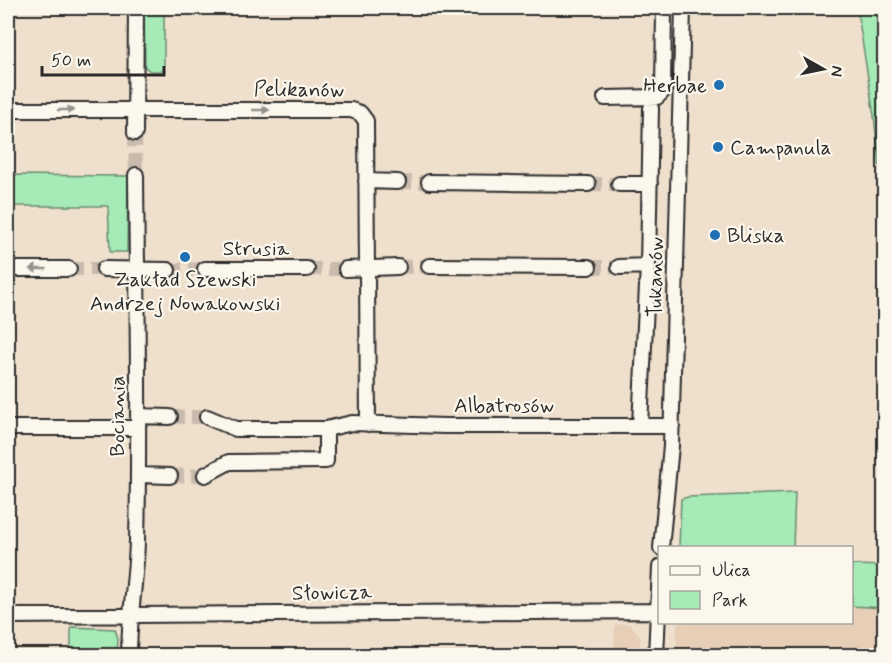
<svg xmlns="http://www.w3.org/2000/svg" width="892" height="663" font-family="Mynerve,sans-serif">
<style>
.built{fill:#e6ceb7}
.green{fill:#a6ebb7;stroke:#688b71;stroke-width:1.5}
.lines{fill:none;stroke-linecap:round;stroke-linejoin:round}
.minor-tunnel{stroke:#c8bbad;stroke-width:14;stroke-dasharray:14 7;stroke-linecap:butt}
.minor-casing{stroke:#2b2b2b;stroke-width:18}
.minor{stroke:#fbf7ec;stroke-width:14}
.oneway{fill:#93918c}
.poi-dot{fill:#1f6fb2;stroke:#fbf7ec;stroke-width:2}
.labels{text-anchor:middle;stroke-width:4.5;stroke-linejoin:round;paint-order:stroke}
.poi-label{font-size:21px;fill:#2b2b2b;stroke:#fbf7ec;text-anchor:start}
.street-label{font-size:21px;fill:#2b2b2b;stroke:#fbf7ec}
</style>
<rect width="100%" height="100%" fill="#efdfcd"/>
<filter id="ink" filterUnits="userSpaceOnUse"><feTurbulence type="fractalNoise" baseFrequency=".0167" numOctaves="2"/><feDisplacementMap in="SourceGraphic" scale="12" xChannelSelector="R" yChannelSelector="G"/><feConvolveMatrix kernelMatrix="1 2 1 2 8 2 1 2 1" color-interpolation-filters="sRGB"/></filter>
<g filter="url(#ink)">
<path class="built" d="M 852,606 L 884,608 L 884,625 L 881,625 L 879,630 L 878,635 L 881,636 L 874,654 L 676,656 L 677,624 L 680,623 L 852,622 Z
M 615,624 L 629,624 L 640,635 L 640,655 L 614,655 Z"/>
<path class="green" d="M 144,8 L 164,8 L 164,71 L 150,71 L 145,67 Z
M 420,8 L 459,8 L 454,13 L 420,15 Z
M 857,8 L 884,8 L 884,204 L 874,116 Z
M 8,175 L 128,176 L 127,252 L 110,252 L 108,206 L 8,206 Z
M 795,493 L 793,547 L 679,547 L 681,499 L 688,497 Z
M 852,565 L 884,566 L 884,608 L 852,606 Z
M 71,627 L 115,629 L 118,638 L 117,655 L 71,655 Z"/>
<g class="lines">
<path class="minor-tunnel" d="M 135,133 L 136,175
M 398,182 L 429,182
M 588,184 L 619,184
M 398,267 L 429,266
M 589,267 L 619,267
M 69,269 L 104,269
M 307,269 L 346,269
M 168,270 L 205,269
M 170,417 L 207,417
M 170,476 L 205,475"/>
<g class="minor-casing">
<path id="minor" d="M 605,98 L 657,97 L 663,91 L 664,8
M 8,110 L 351,110 L 360,113 L 366,121 L 368,424
M 135,133 L 136,8
M 366,181 L 398,182
M 429,182 L 588,184
M 619,184 L 650,184
M 429,266 L 589,267
M 619,267 L 648,266
M 8,269 L 69,269
M 104,269 L 168,270
M 205,269 L 307,269
M 346,269 L 398,267
M 138,416 L 170,417
M 207,417 L 236,429 L 326,429 L 352,423 L 445,426 L 672,426
M 640,425 L 648,266 L 651,108
M 8,428 L 138,428
M 138,475 L 170,476
M 205,475 L 229,462 L 326,461 L 326,429
M 661,548 L 671,446 L 683,8
M 8,616 L 657,611
M 129,656 C 129,617 136,580 137,541 C 140,419 137,297 136,175
M 656,656 L 660,567"/>
</g>
<use href="#minor" class="minor"/>
</g>
<defs><path id="oneway-solid" d="M-6-.8H1V-3.2L6.5 0L1 3.2V.8H-6Z" transform="scale(1.5)"/></defs>
<g class="oneway">
<use href="#oneway-solid" transform="translate(66 110)"/>
<use href="#oneway-solid" transform="translate(261 110)"/>
<use href="#oneway-solid" transform="translate(38 269) rotate(-180)"/>
</g>
</g>
<g class="poi-dot">
<circle cx="719" cy="85" r="6"/>
<circle cx="718" cy="147" r="6"/>
<circle cx="715" cy="235" r="6"/>
<circle cx="185" cy="257" r="6"/>
</g>
<g class="labels">
<g class="poi-label">
<text x="707" y="92" text-anchor="end">Herbae</text>
<text x="730" y="154">Campanula</text>
<text x="727" y="242">Bliska</text>
<text x="185" y="286" text-anchor="middle">Zakład Szewski<tspan x="185" dy="24">Andrzej Nowakowski</tspan></text>
</g>
<g class="street-label">
<text transform="translate(299 89) rotate(1)" y="7">Pelikanów</text>
<text x="256" y="255">Strusia</text>
<text transform="translate(655 277) rotate(-89)" y="7">Tukanów</text>
<text x="504" y="412">Albatrosów</text>
<text transform="translate(117 416) rotate(-90)" y="7">Bociania</text>
<text transform="translate(332 592) rotate(-1)" y="7">Słowicza</text>
</g>
</g>
<rect width="892" height="663" fill="none" stroke="#fbf7ec" stroke-width="30"/>
<rect x="15" y="15" width="862" height="633" fill="none" stroke="#2b2b2b" stroke-width="2" filter="url(#ink)"/>
<rect x="658" y="546" width="195" height="78" fill="#fbf7ec" stroke="#a8a59f" stroke-width="1.5"/>
<rect x="670" y="566" width="30" height="9" fill="#fbf7ec" stroke="#a8a59f" stroke-width="1.5"/>
<text x="712" y="576" font-size="18" fill="#2b2b2b">Ulica</text>
<rect x="670" y="591" width="30" height="18" fill="#a6ebb7" stroke="#a8a59f" stroke-width="1.5"/>
<text x="712" y="606" font-size="18" fill="#2b2b2b">Park</text>
<g transform="translate(823 69) rotate(99)" stroke="#fbf7ec" stroke-width="4.5" paint-order="stroke">
<path d="M0-4.5L10 22L0 15L-10 22Z" fill="#2b2b2b"/>
<text y="-9" font-size="16" font-weight="bold" text-anchor="middle" fill="#2b2b2b">N</text>
</g>
<path d="M42 66v9h122v-9" fill="none" stroke="#2b2b2b" stroke-width="3"/>
<text x="51" y="66" font-size="18" fill="#2b2b2b" stroke="#fbf7ec" stroke-width="4.5" paint-order="stroke">50 m</text>
</svg>
